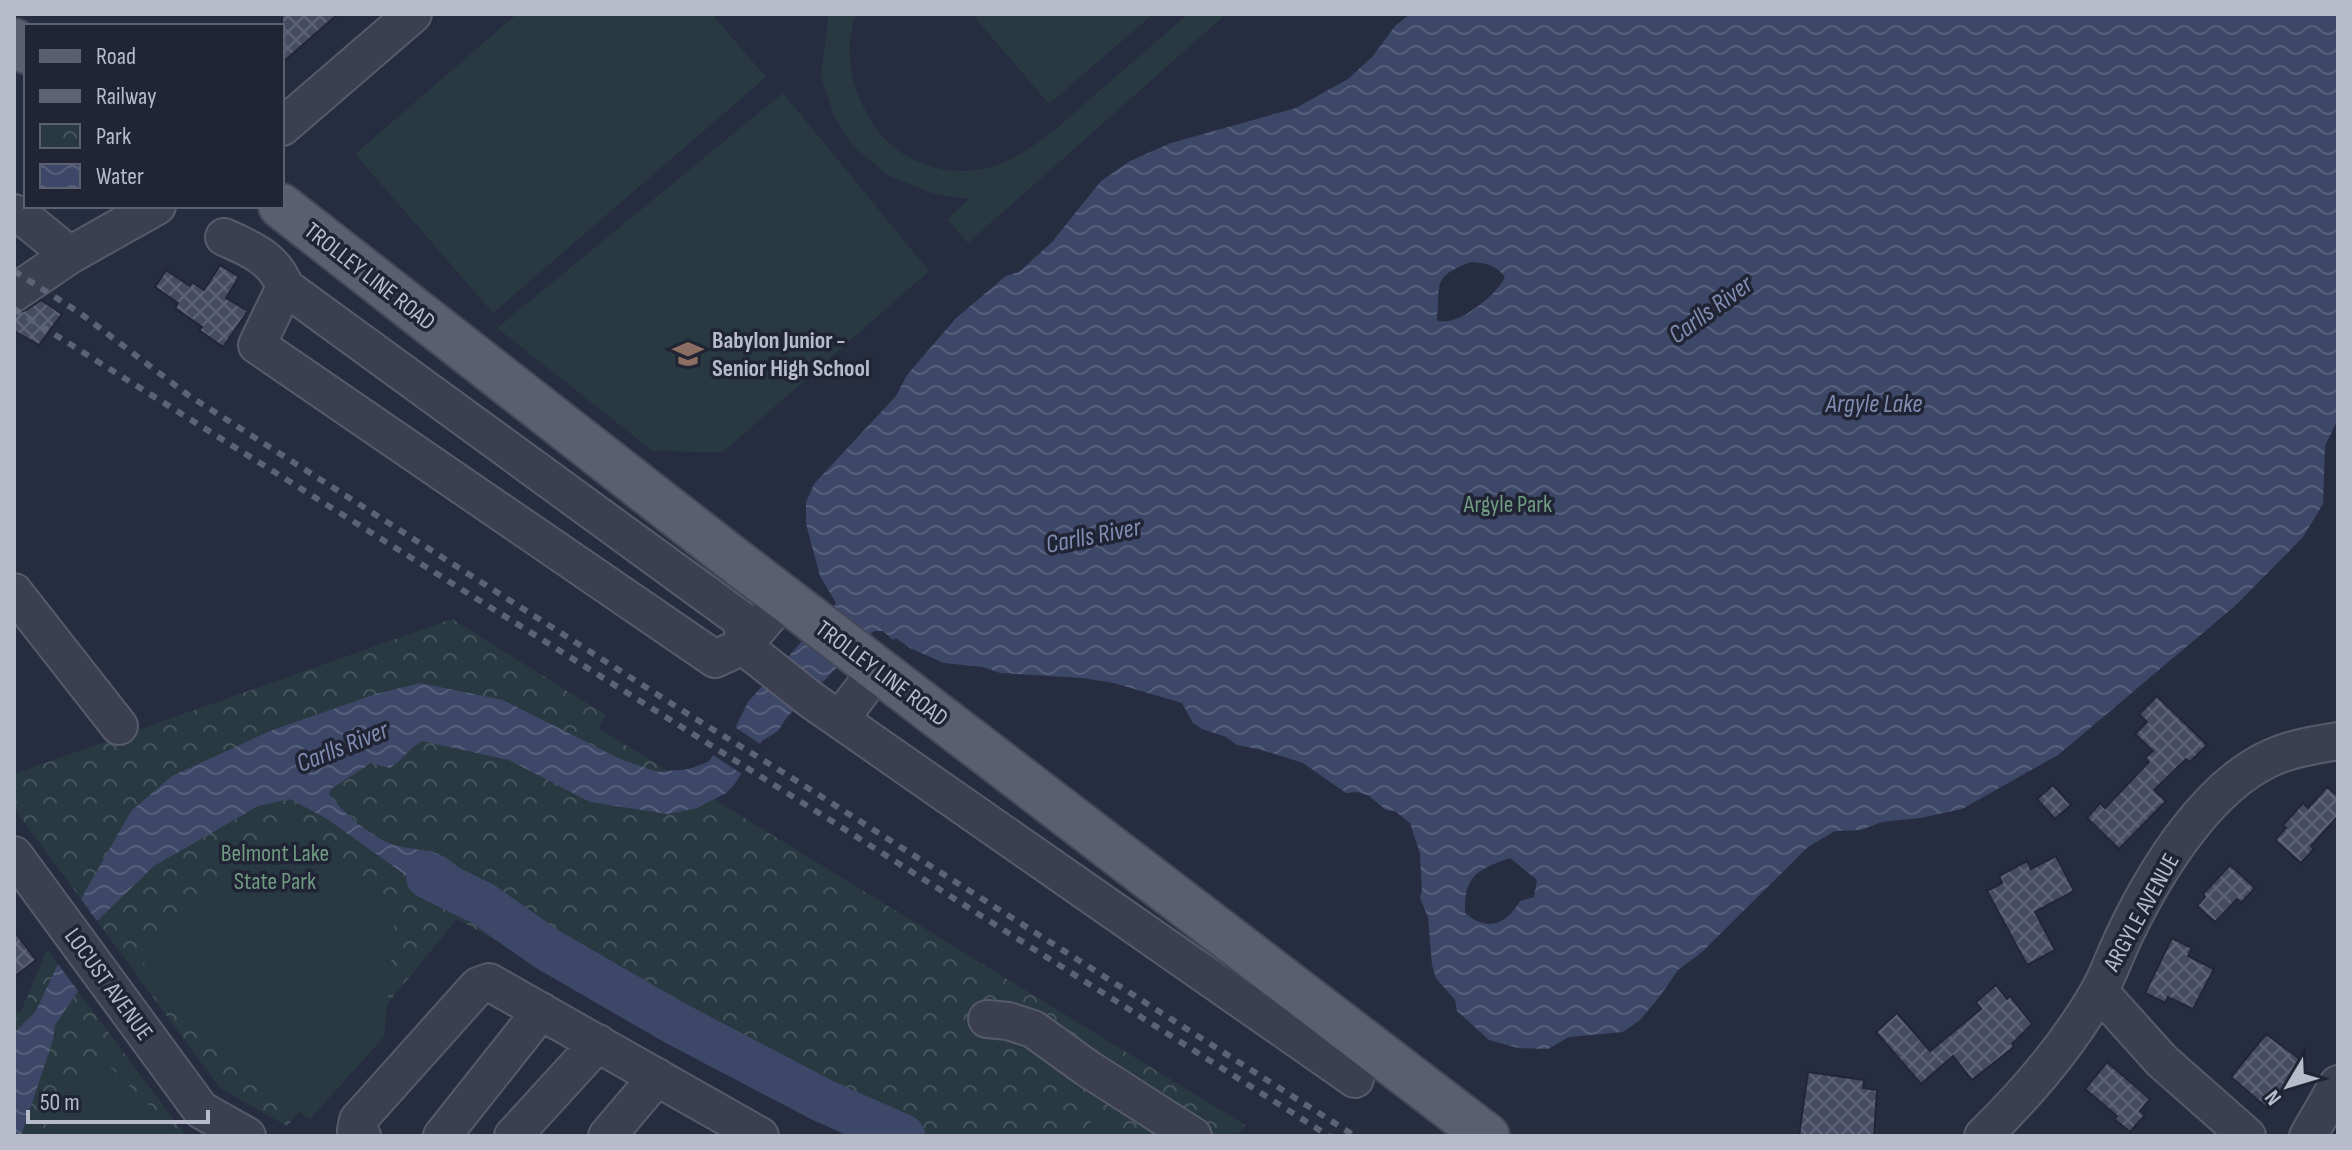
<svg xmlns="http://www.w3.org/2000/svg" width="2352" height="1150" font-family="'Sofia Sans Condensed',sans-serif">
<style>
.park{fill:url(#park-crowns)}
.garden{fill:#293941}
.water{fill:url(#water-waves);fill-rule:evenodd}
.pier{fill:#272d40}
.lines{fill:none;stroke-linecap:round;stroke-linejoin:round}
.river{stroke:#3d4768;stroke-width:44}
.building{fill:url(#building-cross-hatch);stroke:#222637;stroke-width:2}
.minor-casing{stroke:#565a6a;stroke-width:40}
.major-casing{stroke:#454859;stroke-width:48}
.minor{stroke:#3b3f50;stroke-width:36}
.major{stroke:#595e70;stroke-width:44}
.rail{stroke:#5d6377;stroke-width:6;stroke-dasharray:8 8;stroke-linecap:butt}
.labels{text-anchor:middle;stroke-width:7;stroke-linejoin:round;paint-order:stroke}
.street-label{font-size:24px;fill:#b8bbca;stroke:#202435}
.poi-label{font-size:24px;font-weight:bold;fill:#b8bbca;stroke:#202435;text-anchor:start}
.park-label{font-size:24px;fill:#709a82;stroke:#202435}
.water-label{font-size:26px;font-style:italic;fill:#808cb0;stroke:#202435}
</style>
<defs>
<pattern id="park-crowns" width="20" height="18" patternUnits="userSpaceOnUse" patternTransform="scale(2)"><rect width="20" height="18" fill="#293941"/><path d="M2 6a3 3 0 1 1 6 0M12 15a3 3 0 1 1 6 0" fill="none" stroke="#46545b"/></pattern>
<pattern id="water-waves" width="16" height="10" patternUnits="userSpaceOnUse" patternTransform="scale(2)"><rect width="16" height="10" fill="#3d4768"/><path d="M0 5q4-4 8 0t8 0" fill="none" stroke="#57607c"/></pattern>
<pattern id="building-cross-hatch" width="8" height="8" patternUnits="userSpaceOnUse" patternTransform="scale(2)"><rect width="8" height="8" fill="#464c62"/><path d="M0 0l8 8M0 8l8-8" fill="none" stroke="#5f6477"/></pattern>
</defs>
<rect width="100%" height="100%" fill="#272d40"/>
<path class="park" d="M 452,619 L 606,715 L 598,728 L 1245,1125 L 1236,1136 L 846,1136 L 457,919 L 287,1126 L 220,1088 L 14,808 L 14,774 Z
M 47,950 L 186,1136 L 14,1136 L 14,1006 L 20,1014 Z"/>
<path class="garden" d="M 517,14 L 712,14 L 766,77 L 493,313 L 355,154 Z
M 829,14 L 856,14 C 842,53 852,90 873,124 C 884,142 900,154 919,162 C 994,194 1049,135 1100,90 C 1130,65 1159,39 1188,14 L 1226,14 L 968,243 L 947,219 L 969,199 L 932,193 L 889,176 L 853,146 L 834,116 L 821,76 Z
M 972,14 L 1153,14 L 1049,104 Z
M 783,93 L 929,271 L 723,452 L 653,451 L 497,328 Z
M 297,815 L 396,908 L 384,1037 L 310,1119 L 244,1079 L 143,973 L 148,940 Z
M 106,1063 L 181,1136 L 48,1136 L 65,1094 Z
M 1096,1116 L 1131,1136 L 1079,1136 Z"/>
<path class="water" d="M 1410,14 L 2338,14 L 2338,419 L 2325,446 L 2323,504 L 2303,537 L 2236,605 L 2058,755 L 1962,809 L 1920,818 L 1882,822 L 1861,830 L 1835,831 L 1808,847 L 1702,952 L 1678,970 L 1660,996 L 1640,1020 L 1623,1032 L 1569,1037 L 1548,1049 L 1518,1048 L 1489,1040 L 1457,1011 L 1455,1000 L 1436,978 L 1432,965 L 1428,917 L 1420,898 L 1422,890 L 1420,853 L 1410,823 L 1395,811 L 1386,810 L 1369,796 L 1359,792 L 1346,793 L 1303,763 L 1262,750 L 1237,745 L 1226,737 L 1202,729 L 1193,723 L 1182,703 L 1114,683 L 1082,678 L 1000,673 L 983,667 L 944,663 L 910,648 L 896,638 L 893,640 L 883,631 L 874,631 L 787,717 L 778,731 L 762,741 L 734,785 L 726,793 L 697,808 L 668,814 L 590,802 L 509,760 L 422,741 C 408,749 403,760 390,768 L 371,763 L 331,789 L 329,794 C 340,810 369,835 387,842 C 408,852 428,846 448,859 C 462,868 473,890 483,904 L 414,881 L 327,819 L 290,799 L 258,806 L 154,866 L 97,921 L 81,899 L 131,811 L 172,776 L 270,731 L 376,694 L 420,683 L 503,700 L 620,759 L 658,772 L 689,769 L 708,762 L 735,728 L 748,702 L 836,603 L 820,576 L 806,524 L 806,502 L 814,484 L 896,396 L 907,375 L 956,318 L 1006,276 L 1019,272 L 1052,242 L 1101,181 L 1130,161 L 1171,143 L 1296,108 L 1348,79 L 1373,56 L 1395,26 ZM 1471,262 C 1486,263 1496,265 1505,277 C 1497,295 1455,329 1437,320 C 1441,286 1430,277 1471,262 ZM 1510,858 L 1537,880 L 1534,897 L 1520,901 C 1506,925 1487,932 1465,913 C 1464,876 1476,870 1510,858 Z
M 58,964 L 78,991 L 55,1025 L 53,1040 L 21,1136 L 14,1136 L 14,1033 L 36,1011 Z"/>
<path class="pier" d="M 732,725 L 763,746 L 745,776 L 710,753 Z"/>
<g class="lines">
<path class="river" d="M 428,877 L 483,904 L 547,949 L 675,1023 L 824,1101 L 903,1136"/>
</g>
<path class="building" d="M 282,14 L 338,14 L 282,63 Z
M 220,265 L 239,277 L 226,298 L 248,311 L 223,347 L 199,330 L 202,327 L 175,308 L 178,303 L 155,287 L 166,270 L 190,286 L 192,282 L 204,290 Z
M 41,300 L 62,314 L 39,345 L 14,331 L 14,314 L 26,310 Z
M 2157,696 L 2207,745 L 2190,762 L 2186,759 L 2154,790 L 2166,801 L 2119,849 L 2087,818 L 2100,803 L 2105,808 L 2149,762 L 2145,758 L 2153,751 L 2135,734 L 2147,722 L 2139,714 Z
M 2053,785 L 2071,805 L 2055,819 L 2037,799 Z
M 2327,787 L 2338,796 L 2338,816 L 2311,846 L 2314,849 L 2301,863 L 2275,840 L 2286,828 L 2283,825 L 2303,803 L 2308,808 Z
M 2056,856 L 2074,891 L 2035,912 L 2055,950 L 2027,965 L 1987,891 L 2002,883 L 1999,876 L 2027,861 L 2031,869 Z
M 2230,865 L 2255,888 L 2241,903 L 2237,899 L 2215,922 L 2197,906 L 2205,897 L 2203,894 Z
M 14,931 L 36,960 L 14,977 Z
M 2172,938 L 2192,948 L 2188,956 L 2214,969 L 2193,1009 L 2168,997 L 2165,1003 L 2145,993 Z
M 1996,985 L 2007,999 L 2010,996 L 2032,1024 L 2012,1044 L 2014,1047 L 1972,1080 L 1953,1056 L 1921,1084 L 1876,1032 L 1897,1013 L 1930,1051 L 1981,1009 L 1976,1002 Z
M 2266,1034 L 2305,1063 L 2267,1108 L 2231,1077 Z
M 2107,1062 L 2150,1099 L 2140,1111 L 2145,1115 L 2130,1132 L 2114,1119 L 2117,1116 L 2085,1089 Z
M 1808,1072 L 1864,1080 L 1863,1088 L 1877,1090 L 1874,1136 L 1799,1136 Z"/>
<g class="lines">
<g class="minor-casing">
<path id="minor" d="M 282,127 L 413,14
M 14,213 L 23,217 L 70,255
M 224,237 C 251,249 274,258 285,287 L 743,621 L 743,646 L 715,659 L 257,345 L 285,287
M 14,293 L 70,255 L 157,206
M 14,592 L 119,726
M 784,598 L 743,646 L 810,699 L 1355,1079
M 840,719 L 878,669
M 14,855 L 201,1110 L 247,1136
M 2099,991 L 2162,1061 L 2247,1136
M 987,1019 L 1008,1021 L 1033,1029 L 1087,1068 L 1193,1136
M 362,1136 L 356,1130 L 358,1120 L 478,986 L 489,982 L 760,1136
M 442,1136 L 541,1011
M 513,1136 L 598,1043
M 607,1136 L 657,1077
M 1983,1136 C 2027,1093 2067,1047 2098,993 C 2109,974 2116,952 2126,932 C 2156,870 2208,785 2273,757 C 2293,748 2316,745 2338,741
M 2308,1136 L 2338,1084"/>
</g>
<g class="major-casing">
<path id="major" d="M 14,41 L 26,51
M 281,206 L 720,549 L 1487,1136"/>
</g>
<use href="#minor" class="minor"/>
<use href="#major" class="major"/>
<path class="rail" d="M 14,271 L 80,313 L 188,395 L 691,716 L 789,776 L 1355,1136
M 14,309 L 811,808 L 1329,1136"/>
</g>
<defs>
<g id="school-bare" transform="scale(2.4)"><path d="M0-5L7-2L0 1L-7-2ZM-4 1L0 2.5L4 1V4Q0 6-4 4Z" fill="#8d6e63" stroke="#202435" stroke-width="2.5" paint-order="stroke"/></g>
</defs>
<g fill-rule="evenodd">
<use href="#school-bare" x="688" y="354"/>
</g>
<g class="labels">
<g class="street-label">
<text transform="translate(370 276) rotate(38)" y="8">TROLLEY LINE ROAD</text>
<text transform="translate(882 673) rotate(37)" y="8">TROLLEY LINE ROAD</text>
<text transform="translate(2141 912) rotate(-61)" y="8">ARGYLE AVENUE</text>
<text transform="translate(109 984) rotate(54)" y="8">LOCUST AVENUE</text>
</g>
<g class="poi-label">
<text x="712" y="348">Babylon Junior -<tspan x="712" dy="28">Senior High School</tspan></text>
</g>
<g class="park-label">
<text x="1508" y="512">Argyle Park</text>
<text x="275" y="861">Belmont Lake<tspan x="275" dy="28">State Park</tspan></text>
</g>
<g class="water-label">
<text transform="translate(1710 309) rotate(-36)" y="9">Carlls River</text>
<text x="1874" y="412">Argyle Lake</text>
<text transform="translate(1093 535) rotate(-11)" y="9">Carlls River</text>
<text transform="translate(342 746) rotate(-22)" y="9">Carlls River</text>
</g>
</g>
<rect width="2352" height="1150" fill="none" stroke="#b8bbca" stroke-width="32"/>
<rect x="24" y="24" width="260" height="184" fill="#202435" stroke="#5d6071" stroke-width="2"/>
<rect x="40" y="50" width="40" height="12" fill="#595e70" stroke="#5d6071" stroke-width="2"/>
<text x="96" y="64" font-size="24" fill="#b8bbca">Road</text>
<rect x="40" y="90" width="40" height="12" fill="#5d6377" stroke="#5d6071" stroke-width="2"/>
<text x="96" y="104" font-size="24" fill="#b8bbca">Railway</text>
<rect x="40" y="124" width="40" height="24" fill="url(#park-crowns)" stroke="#5d6071" stroke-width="2"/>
<text x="96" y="144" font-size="24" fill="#b8bbca">Park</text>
<rect x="40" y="164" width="40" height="24" fill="url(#water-waves)" stroke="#5d6071" stroke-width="2"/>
<text x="96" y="184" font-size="24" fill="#b8bbca">Water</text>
<g transform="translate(2288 1086) rotate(232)" stroke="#202435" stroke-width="6" paint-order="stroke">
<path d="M0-6L14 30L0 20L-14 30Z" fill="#b8bbca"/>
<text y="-12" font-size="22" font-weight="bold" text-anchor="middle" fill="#b8bbca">N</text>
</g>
<path d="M28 1110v12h180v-12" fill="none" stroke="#b8bbca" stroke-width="4"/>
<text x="40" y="1110" font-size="24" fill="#b8bbca" stroke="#202435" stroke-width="6" paint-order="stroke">50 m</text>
</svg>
